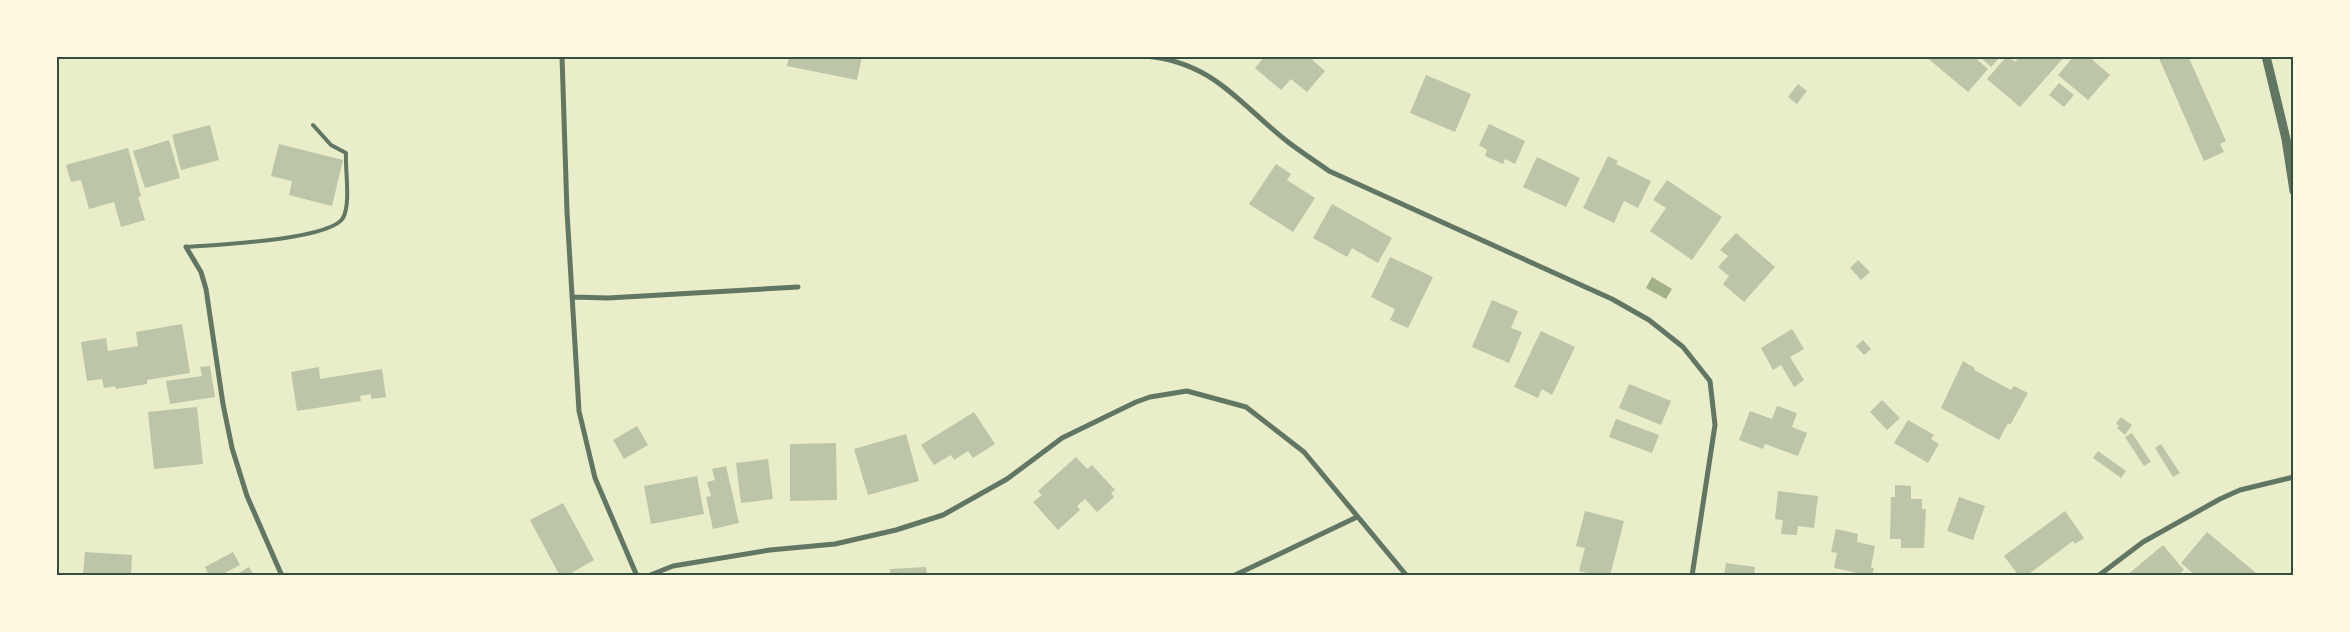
<svg xmlns="http://www.w3.org/2000/svg" width="2350" height="632" font-family="'Golos Text',sans-serif">
<style>
.water{fill:#a3b18a}
.building{fill:#bcc5a7}
.lines{fill:none;stroke-linecap:round;stroke-linejoin:round}
.service{stroke:#617663;stroke-width:4}
.minor{stroke:#617663;stroke-width:5}
.tertiary{stroke:#617663;stroke-width:9}
.neatline{fill:none;stroke:#344e41;stroke-width:2}
</style>
<rect width="100%" height="100%" fill="#e9edc9"/>
<path class="water" d="M 1652,277 L 1672,289 L 1666,299 L 1646,288 Z"/>
<path class="building" d="M 789,56 L 862,56 L 857,80 L 787,66 Z
M 1265,56 L 1308,56 L 1325,71 L 1307,92 L 1291,79 L 1281,90 L 1255,68 Z
M 1925,56 L 1973,56 L 1988,69 L 1968,92 Z
M 1979,56 L 2001,56 L 1991,67 Z
M 2007,56 L 2015,62 L 2020,56 L 2065,56 L 2020,107 L 1987,79 Z
M 2074,56 L 2088,56 L 2110,75 L 2088,100 L 2058,75 Z
M 2158,56 L 2188,56 L 2226,141 L 2220,144 L 2224,152 L 2204,161 Z
M 1426,75 L 1471,94 L 1455,132 L 1410,113 Z
M 2059,83 L 2074,95 L 2064,107 L 2049,95 Z
M 1798,84 L 1807,91 L 1797,104 L 1788,97 Z
M 1489,124 L 1525,141 L 1515,164 L 1505,159 L 1503,164 L 1485,156 L 1487,150 L 1479,145 Z
M 210,125 L 219,160 L 181,170 L 172,135 Z
M 169,140 L 180,178 L 145,188 L 133,151 Z
M 279,144 L 343,160 L 332,206 L 289,195 L 292,181 L 271,176 Z
M 128,148 L 141,196 L 138,197 L 145,220 L 121,227 L 114,202 L 89,209 L 81,180 L 71,182 L 66,165 Z
M 1608,156 L 1618,161 L 1616,164 L 1651,181 L 1638,208 L 1624,201 L 1614,223 L 1583,208 Z
M 1537,157 L 1580,178 L 1566,207 L 1523,187 Z
M 1276,164 L 1291,174 L 1287,180 L 1315,198 L 1293,232 L 1249,204 Z
M 1667,180 L 1722,217 L 1692,260 L 1650,231 L 1666,208 L 1653,200 Z
M 1332,204 L 1392,238 L 1378,263 L 1352,248 L 1347,257 L 1313,238 Z
M 1736,233 L 1775,267 L 1744,302 L 1723,284 L 1729,276 L 1718,267 L 1728,256 L 1720,250 Z
M 1390,257 L 1433,277 L 1408,328 L 1390,320 L 1395,309 L 1371,297 Z
M 1858,260 L 1870,272 L 1861,280 L 1850,268 Z
M 1492,300 L 1518,311 L 1511,328 L 1522,332 L 1509,363 L 1472,347 Z
M 182,324 L 190,373 L 147,380 L 147,384 L 116,389 L 115,386 L 104,388 L 102,379 L 87,381 L 81,342 L 106,338 L 108,351 L 138,346 L 136,332 Z
M 1792,329 L 1804,349 L 1790,357 L 1804,380 L 1794,387 L 1781,365 L 1773,370 L 1761,348 Z
M 1541,331 L 1575,347 L 1552,395 L 1542,389 L 1538,398 L 1514,387 Z
M 1863,340 L 1871,349 L 1864,355 L 1856,346 Z
M 1963,361 L 1975,368 L 1974,370 L 2011,390 L 2014,386 L 2028,393 L 2010,425 L 2008,423 L 1999,440 L 1941,408 Z
M 210,366 L 215,397 L 170,404 L 166,381 L 202,376 L 200,367 Z
M 319,367 L 320,379 L 382,369 L 386,397 L 371,399 L 371,394 L 360,396 L 361,401 L 297,411 L 291,372 Z
M 1629,384 L 1671,401 L 1661,425 L 1619,408 Z
M 1882,400 L 1900,418 L 1887,430 L 1870,412 Z
M 1777,406 L 1797,413 L 1792,427 L 1807,433 L 1798,456 L 1765,444 L 1763,449 L 1739,440 L 1750,411 L 1772,419 Z
M 197,407 L 203,464 L 154,469 L 148,412 Z
M 974,412 L 995,444 L 973,458 L 968,451 L 954,460 L 951,455 L 934,465 L 921,445 Z
M 2121,417 L 2132,425 L 2125,435 L 2117,428 L 2119,426 L 2116,423 Z
M 1616,419 L 1659,435 L 1652,453 L 1609,437 Z
M 1908,420 L 1934,435 L 1931,439 L 1939,444 L 1928,463 L 1894,443 Z
M 637,426 L 648,445 L 624,459 L 613,440 Z
M 2132,433 L 2151,462 L 2144,466 L 2125,437 Z
M 906,434 L 919,481 L 868,495 L 854,449 Z
M 836,443 L 837,500 L 790,501 L 790,444 Z
M 2161,444 L 2180,473 L 2173,477 L 2155,448 Z
M 2098,451 L 2126,471 L 2121,478 L 2093,458 Z
M 1076,457 L 1087,469 L 1092,465 L 1115,490 L 1111,493 L 1114,497 L 1097,512 L 1085,499 L 1077,506 L 1080,510 L 1058,530 L 1033,502 L 1042,495 L 1038,491 Z
M 768,459 L 773,499 L 741,503 L 736,463 Z
M 726,466 L 739,523 L 713,529 L 706,497 L 711,496 L 707,482 L 715,480 L 712,469 Z
M 697,476 L 704,514 L 651,524 L 644,486 Z
M 1895,485 L 1911,486 L 1911,499 L 1922,499 L 1922,509 L 1926,509 L 1924,548 L 1901,548 L 1901,539 L 1890,539 L 1891,497 L 1895,497 Z
M 1778,491 L 1818,496 L 1814,528 L 1798,526 L 1797,535 L 1781,534 L 1783,520 L 1775,519 Z
M 1959,497 L 1985,506 L 1973,540 L 1947,531 Z
M 563,503 L 594,560 L 566,576 L 560,576 L 530,520 Z
M 1585,511 L 1624,521 L 1610,576 L 1599,576 L 1579,571 L 1585,548 L 1576,546 Z
M 2065,511 L 2084,538 L 2075,544 L 2073,541 L 2026,576 L 2019,576 L 2004,556 Z
M 1836,529 L 1858,534 L 1857,542 L 1875,546 L 1871,568 L 1874,568 L 1872,576 L 1834,568 L 1837,553 L 1831,552 Z
M 2207,532 L 2256,573 L 2253,576 L 2196,576 L 2181,563 Z
M 2163,545 L 2184,570 L 2177,576 L 2126,576 Z
M 85,552 L 132,555 L 131,576 L 83,576 Z
M 233,552 L 240,565 L 219,576 L 209,576 L 205,567 Z
M 1726,563 L 1755,567 L 1754,576 L 1724,576 Z
M 249,567 L 254,576 L 234,576 Z
M 926,567 L 927,576 L 890,576 L 890,569 Z"/>
<g class="lines">
<path class="service" d="M 186,247 C 214,245 330,240 343,218 C 351,203 345,171 346,153 L 331,145 L 313,125"/>
<path class="minor" d="M 562,56 L 567,212 L 579,411 L 595,478 L 637,576
M 1145,56 C 1214,62 1239,104 1288,142 C 1301,152 1315,161 1329,171 L 1612,299 L 1649,320 L 1683,347 L 1710,381 L 1715,425 L 1692,576
M 186,247 L 201,272 L 206,289 L 223,404 L 232,448 L 247,496 L 282,576
M 572,297 L 608,298 L 798,287
M 648,576 L 673,566 L 770,550 L 835,544 L 896,530 L 943,515 L 1007,479 L 1062,438 L 1136,402 L 1150,397 L 1187,391 L 1246,407 L 1304,452 L 1407,576
M 1233,576 L 1357,517
M 2098,576 L 2143,542 L 2220,499 L 2240,490 L 2294,477"/>
<path class="tertiary" d="M 2266,56 L 2286,139 L 2294,191"/>
</g>
<rect width="2350" height="632" fill="none" stroke="#fefae0" stroke-width="115"/>
<rect x="58" y="58" width="2234" height="516" class="neatline"/>
</svg>
